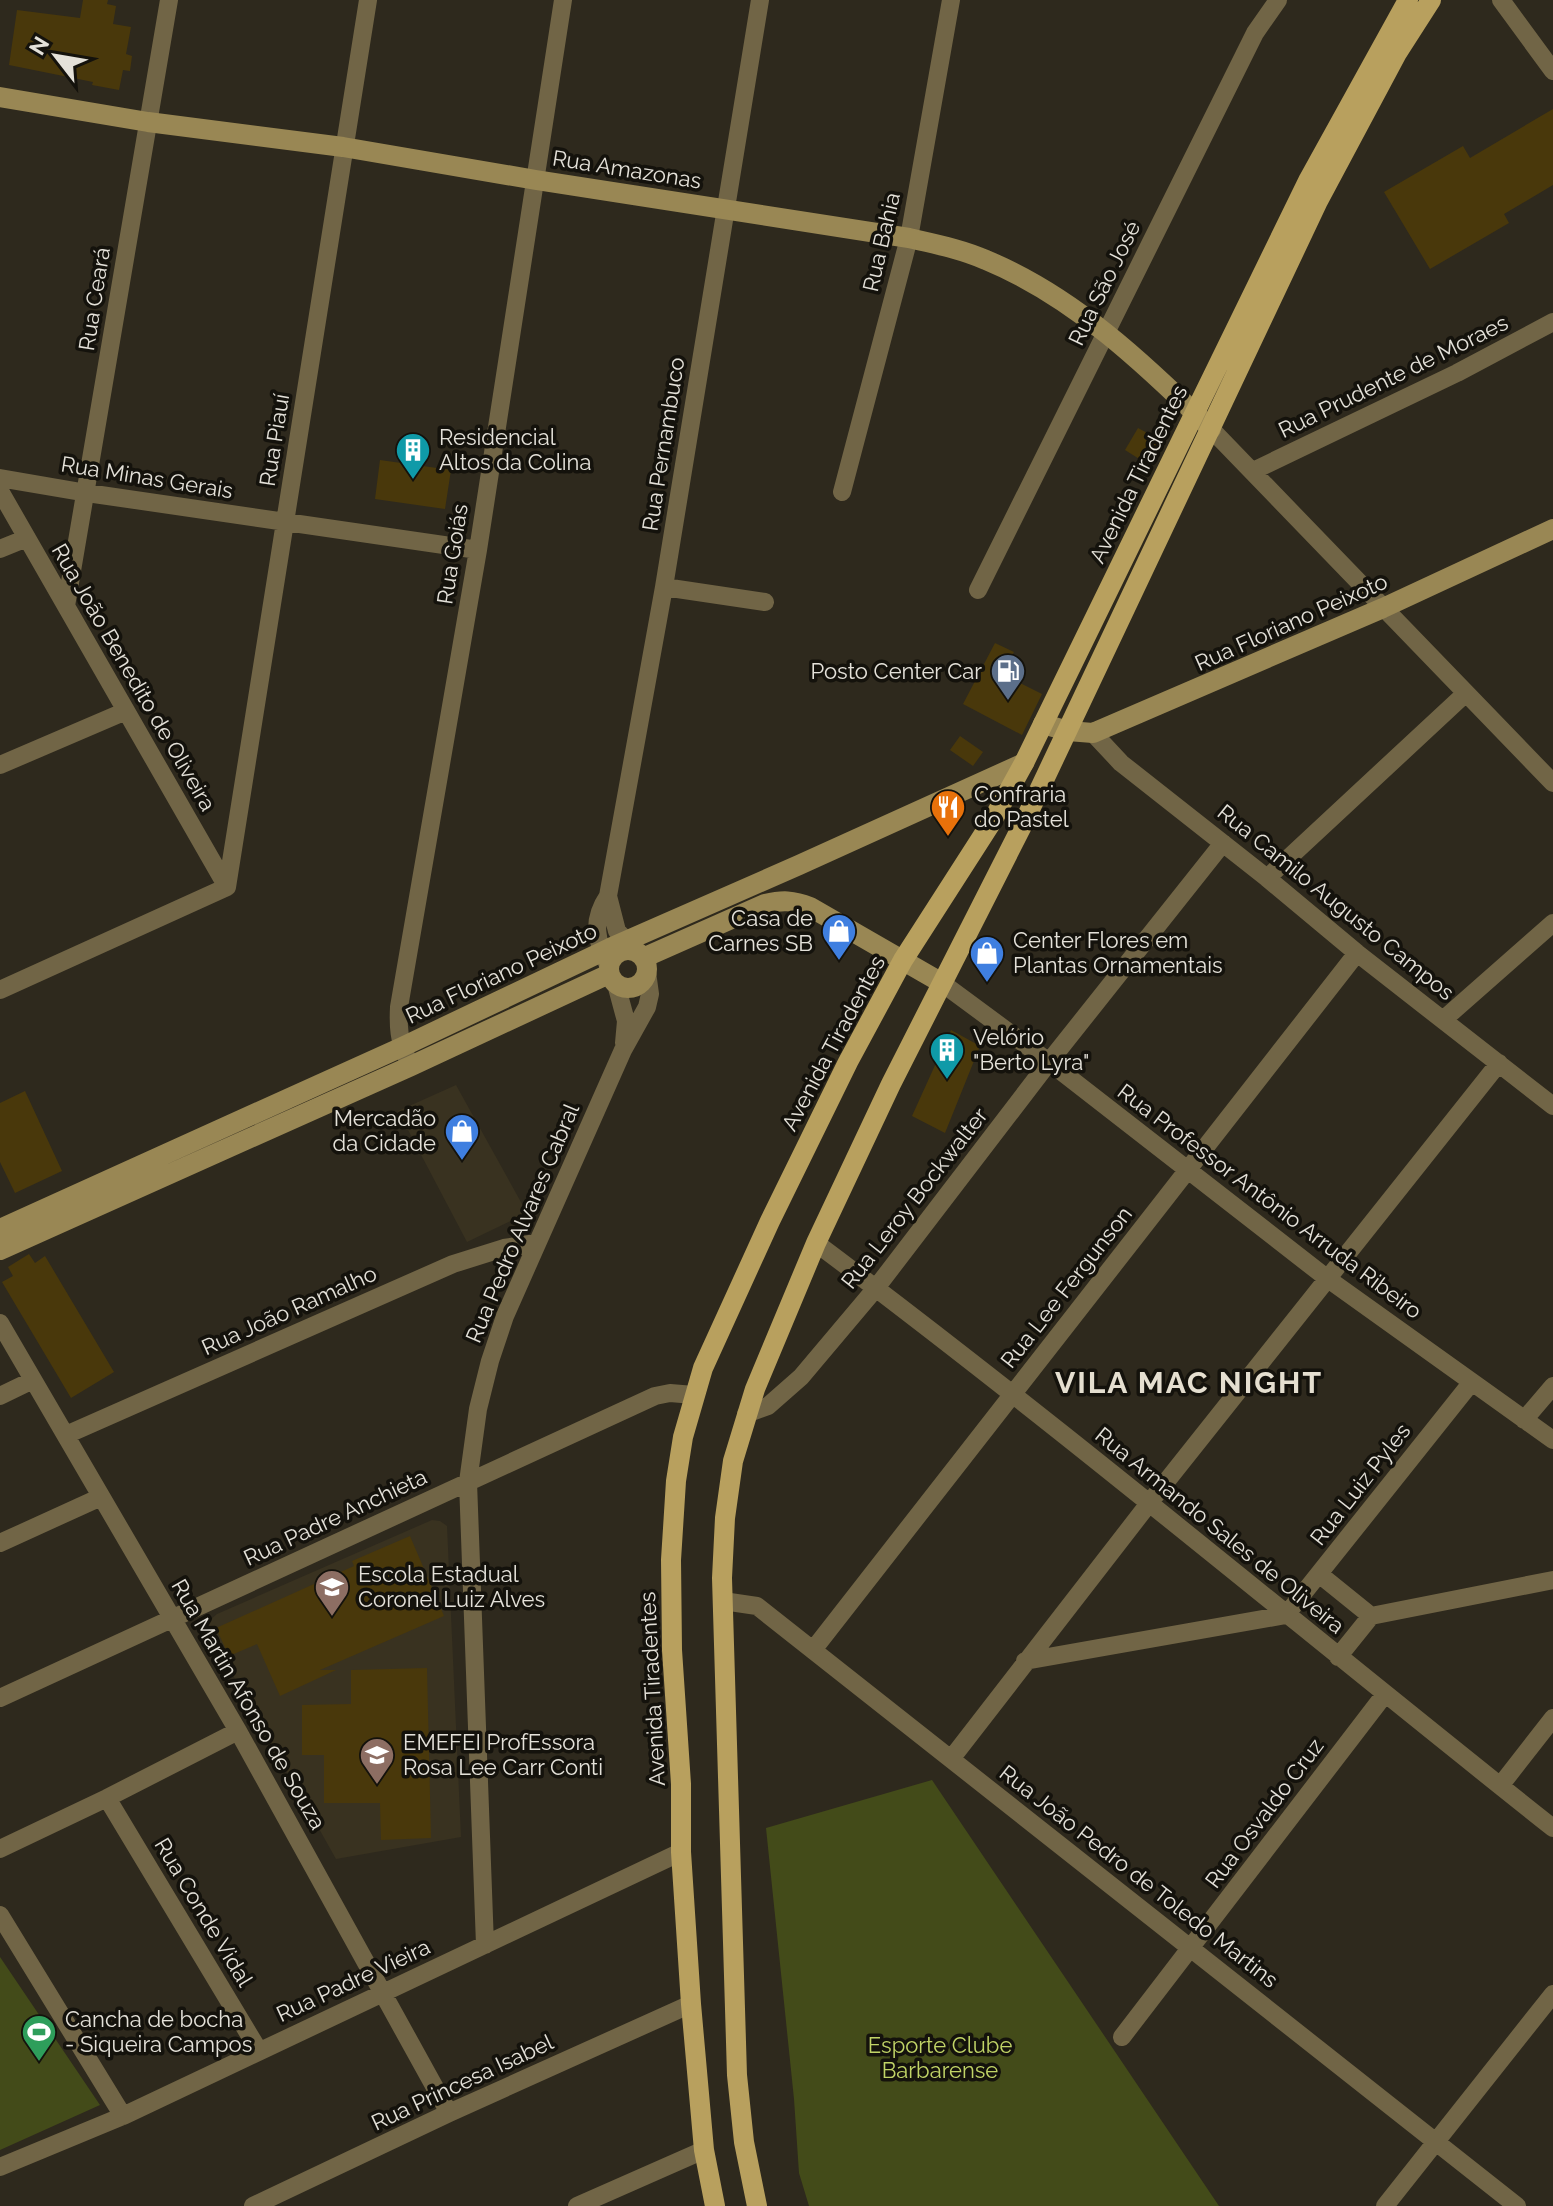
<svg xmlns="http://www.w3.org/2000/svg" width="1553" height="2206" font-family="Raleway,sans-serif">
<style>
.built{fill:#393220}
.green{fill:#434b19}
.building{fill:#49380b}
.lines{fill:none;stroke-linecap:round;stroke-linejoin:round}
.street{stroke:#716546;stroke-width:18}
.secondary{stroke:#998754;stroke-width:20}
.primary{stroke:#b8a05e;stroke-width:20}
.labels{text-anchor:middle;stroke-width:7;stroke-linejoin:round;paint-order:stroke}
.street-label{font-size:22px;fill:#e4e1d9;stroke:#14120c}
.poi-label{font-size:22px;fill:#e4e1d9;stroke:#14120c;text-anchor:start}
.park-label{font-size:22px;fill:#c1d467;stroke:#14120c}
.district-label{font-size:30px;font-weight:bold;letter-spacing:2px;fill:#e5dfd0;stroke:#14120c}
</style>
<rect width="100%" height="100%" fill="#2e291d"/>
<path class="built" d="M 456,1085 L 527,1213 L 467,1242 L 398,1111 Z
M 432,1520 L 440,1521 L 447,1526 L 461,1837 L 336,1859 L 207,1629 L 209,1621 L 217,1614 Z"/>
<path class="green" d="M 932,1780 L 1219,2206 L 809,2206 L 799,2173 L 794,2099 L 766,1828 Z
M 0,1957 L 100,2105 L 0,2150 Z"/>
<path class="building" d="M 83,0 L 108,0 L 107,4 L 116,6 L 113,24 L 131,27 L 126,54 L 132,56 L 130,71 L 123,70 L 119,90 L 92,85 L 93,82 L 9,65 L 17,10 L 80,18 Z
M 1553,109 L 1553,185 L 1504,214 L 1509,223 L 1430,269 L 1384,192 L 1463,146 L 1470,158 Z
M 1138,428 L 1164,442 L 1152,467 L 1125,450 Z
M 380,460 L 451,470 L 445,509 L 375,499 Z
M 995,643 L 1014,652 L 1002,674 L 1042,694 L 1022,735 L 963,704 Z
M 960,736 L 983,752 L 973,766 L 950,750 Z
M 951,1030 L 980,1046 L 945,1133 L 912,1116 Z
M 25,1091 L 62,1171 L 15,1193 L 0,1162 L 0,1103 Z
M 29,1254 L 35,1263 L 45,1256 L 114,1372 L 71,1398 L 2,1282 L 13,1276 L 8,1267 Z
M 410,1536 L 444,1616 L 320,1670 L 336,1670 L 280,1696 L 257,1644 L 229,1656 L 216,1628 L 354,1566 L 352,1561 Z
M 427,1668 L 431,1838 L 381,1840 L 380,1803 L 324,1803 L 324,1755 L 302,1755 L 302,1705 L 351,1704 L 351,1670 Z"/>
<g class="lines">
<path class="street" d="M 1501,0 L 1553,71
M 1211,429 L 1553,783
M 1253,471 L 1457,373 L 1553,322
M 0,478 L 87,493 L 478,550
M 0,491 L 227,887
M 842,492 L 909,238 L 951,0
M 0,549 L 27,538
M 664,587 L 765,602
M 978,590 L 1255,33 L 1278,0
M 66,606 L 169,0
M 1093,733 L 1121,763 L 1267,878 L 1357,953 L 1553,1106
M 0,765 L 126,711
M 1267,878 L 1466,693
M 227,887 L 368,0
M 608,896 L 617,931 L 634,949
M 609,967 C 596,941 591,921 608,896 L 664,587 L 760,0
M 942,983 L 1049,1062 L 1328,1279 L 1553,1440
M 616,984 L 626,1021 L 624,1043
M 0,990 L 227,887
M 1444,1019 L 1553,923
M 407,1058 C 399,1041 398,1026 399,1007 L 478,550 L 563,0
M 816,1243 C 1067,1431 1307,1633 1553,1828
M 0,1323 L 238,1731 L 449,2113
M 0,1396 L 33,1380
M 746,1414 L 768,1406 L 801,1377 L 876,1288 L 1049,1062 L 1223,843
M 1524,1420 L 1553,1386
M 66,1435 L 453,1264 L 504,1248 L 536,1243
M 0,1543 L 101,1497
M 1319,1574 L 1371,1616
M 723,1601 L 757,1606 L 1517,2206
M 813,1650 L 1357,953
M 1338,1657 L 1371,1616 L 1553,1580
M 1025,1661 L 1286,1615 L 1471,1383
M 0,1698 L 655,1396 L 670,1393 L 694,1395
M 951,1759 L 1150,1502 L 1499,1063
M 1500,1786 L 1553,1718
M 107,1798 L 259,2051
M 0,1849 L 107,1798 L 238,1731
M 0,1915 L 123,2116
M 485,1945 L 468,1482 L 478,1409 L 490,1361 L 505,1316 L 623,1050 L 647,1007 L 650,994 L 647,972
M 1122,2037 L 1385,1694
M 0,2167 L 123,2116 L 681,1852
M 253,2206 L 449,2113 L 691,2004
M 577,2206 L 704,2150
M 1385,2206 L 1553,1994"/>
<path class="secondary" d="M 0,97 L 148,122 L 343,147 L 536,180 L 909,238 C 935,244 961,249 986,260 C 1073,296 1144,363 1211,429
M 1043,724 L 1068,731 L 1093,733 L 1383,608 L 1553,529
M609 969a19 19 0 1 1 38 0a19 19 0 1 1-38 0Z
M 643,958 L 765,904 C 782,900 793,900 810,907 L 942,983
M 0,1229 L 402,1047 L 610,948 L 799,865 L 1024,763
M 0,1250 L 411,1066 L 609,974"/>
<path class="primary" d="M 715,2206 L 704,2150 L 691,2004 L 681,1852 L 681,1784 L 672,1650 L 671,1560 L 676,1481 L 683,1437 L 703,1368 L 770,1221 L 848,1062 L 903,960 L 991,823 L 1024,763 L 1309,179 L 1408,0
M 757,2206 L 744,2142 L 737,2075 L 722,1578 L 725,1518 L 733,1461 L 755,1389 L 816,1243 L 891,1084 L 1025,820 L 1318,201 L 1397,53 L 1431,0"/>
</g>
<defs>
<g id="building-pin" transform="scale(1.8)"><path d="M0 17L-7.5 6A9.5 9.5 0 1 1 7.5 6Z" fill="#0f9aa8" stroke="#14120c"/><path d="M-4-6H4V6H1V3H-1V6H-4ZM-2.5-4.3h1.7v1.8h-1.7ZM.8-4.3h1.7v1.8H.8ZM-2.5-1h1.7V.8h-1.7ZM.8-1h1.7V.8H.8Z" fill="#fff"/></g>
<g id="fuel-pin" transform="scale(1.8)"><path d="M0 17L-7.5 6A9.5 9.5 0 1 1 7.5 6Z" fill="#5c6f8a" stroke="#14120c"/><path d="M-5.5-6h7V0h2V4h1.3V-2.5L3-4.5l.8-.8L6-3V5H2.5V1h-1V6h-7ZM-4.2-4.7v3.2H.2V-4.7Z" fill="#fff"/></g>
<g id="restaurant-pin" transform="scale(1.8)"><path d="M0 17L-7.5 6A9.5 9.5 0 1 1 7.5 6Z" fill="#e8710a" stroke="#14120c"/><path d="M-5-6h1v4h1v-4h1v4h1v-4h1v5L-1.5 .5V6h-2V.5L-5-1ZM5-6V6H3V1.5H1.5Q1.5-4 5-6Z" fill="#fff"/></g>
<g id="shop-pin" transform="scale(1.8)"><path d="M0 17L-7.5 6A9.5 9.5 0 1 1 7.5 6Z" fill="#3f7fe0" stroke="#14120c"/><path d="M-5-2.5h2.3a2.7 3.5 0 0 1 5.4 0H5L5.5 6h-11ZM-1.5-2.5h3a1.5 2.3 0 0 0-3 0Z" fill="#fff"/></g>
<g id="school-pin" transform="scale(1.8)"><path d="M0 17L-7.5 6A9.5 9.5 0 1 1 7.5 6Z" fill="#8d6e63" stroke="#14120c"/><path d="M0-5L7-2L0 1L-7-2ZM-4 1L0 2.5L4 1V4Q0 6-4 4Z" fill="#fff"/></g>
<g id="stadium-pin" transform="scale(1.8)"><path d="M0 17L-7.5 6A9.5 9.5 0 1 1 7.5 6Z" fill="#2e9e5b" stroke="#14120c"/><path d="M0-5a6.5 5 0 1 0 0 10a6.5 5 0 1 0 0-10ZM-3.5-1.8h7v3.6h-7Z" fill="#fff"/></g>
</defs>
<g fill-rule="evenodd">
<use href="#building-pin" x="413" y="450"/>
<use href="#fuel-pin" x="1008" y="671"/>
<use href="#restaurant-pin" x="948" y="807"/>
<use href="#shop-pin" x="839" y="931"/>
<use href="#shop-pin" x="987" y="953"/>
<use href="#building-pin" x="947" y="1050"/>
<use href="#shop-pin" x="462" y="1131"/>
<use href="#school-pin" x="332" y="1587"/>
<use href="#school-pin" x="377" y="1755"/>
<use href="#stadium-pin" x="39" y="2032"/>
</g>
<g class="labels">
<g class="street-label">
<text transform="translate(627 169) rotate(9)" y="8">Rua Amazonas</text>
<text transform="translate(881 242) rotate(-77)" y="8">Rua Bahia</text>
<text transform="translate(1104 283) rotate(-64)" y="8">Rua São José</text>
<text transform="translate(94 299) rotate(-81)" y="8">Rua Ceará</text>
<text transform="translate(1393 376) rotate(-26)" y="8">Rua Prudente de Moraes</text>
<text transform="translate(274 440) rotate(-81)" y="8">Rua Piauí</text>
<text transform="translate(663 444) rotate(-81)" y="8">Rua Pernambuco</text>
<text transform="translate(1138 474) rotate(-64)" y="8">Avenida Tiradentes</text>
<text transform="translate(147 477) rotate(9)" y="8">Rua Minas Gerais</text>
<text transform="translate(452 554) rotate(-81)" y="8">Rua Goiás</text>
<text transform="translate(1291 622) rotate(-24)" y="8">Rua Floriano Peixoto</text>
<text transform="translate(134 677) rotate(60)" y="8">Rua João Benedito de Oliveira</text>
<text transform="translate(1336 902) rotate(39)" y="8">Rua Camilo Augusto Campos</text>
<text transform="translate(501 973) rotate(-25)" y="8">Rua Floriano Peixoto</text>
<text transform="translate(833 1043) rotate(-62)" y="8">Avenida Tiradentes</text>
<text transform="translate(914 1198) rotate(-52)" y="8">Rua Leroy Bockwalter</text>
<text transform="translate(1270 1201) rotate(37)" y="8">Rua Professor Antônio Arruda Ribeiro</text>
<text transform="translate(522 1223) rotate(-67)" y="8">Rua Pedro Alvares Cabral</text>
<text transform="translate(1066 1287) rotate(-52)" y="8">Rua Lee Fergunson</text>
<text transform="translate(289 1310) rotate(-24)" y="8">Rua João Ramalho</text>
<text transform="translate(1360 1484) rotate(-52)" y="8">Rua Luiz Pyles</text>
<text transform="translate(335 1517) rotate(-25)" y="8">Rua Padre Anchieta</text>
<text transform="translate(1220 1530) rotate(39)" y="8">Rua Armando Sales de Oliveira</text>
<text transform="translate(652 1689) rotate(-93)" y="8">Avenida Tiradentes</text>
<text transform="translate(249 1704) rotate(60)" y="8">Rua Martin Afonso de Souza</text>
<text transform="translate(1264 1813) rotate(-53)" y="8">Rua Osvaldo Cruz</text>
<text transform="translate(1139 1876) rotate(38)" y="8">Rua João Pedro de Toledo Martins</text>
<text transform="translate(204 1912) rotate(59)" y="8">Rua Conde Vidal</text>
<text transform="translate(353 1980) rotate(-25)" y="8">Rua Padre Vieira</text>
<text transform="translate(462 2082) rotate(-25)" y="8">Rua Princesa Isabel</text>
</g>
<g class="poi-label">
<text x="439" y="445">Residencial<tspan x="439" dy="25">Altos da Colina</tspan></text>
<text x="982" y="679" text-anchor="end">Posto Center Car</text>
<text x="974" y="802">Confraria<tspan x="974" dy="25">do Pastel</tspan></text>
<text x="813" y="926" text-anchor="end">Casa de<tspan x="813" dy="25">Carnes SB</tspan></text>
<text x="1013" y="948">Center Flores em<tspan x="1013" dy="25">Plantas Ornamentais</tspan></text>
<text x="973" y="1045">Velório<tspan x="973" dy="25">"Berto Lyra"</tspan></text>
<text x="436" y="1126" text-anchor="end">Mercadão<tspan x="436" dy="25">da Cidade</tspan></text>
<text x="358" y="1582">Escola Estadual<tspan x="358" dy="25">Coronel Luiz Alves</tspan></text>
<text x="403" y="1750">EMEFEI ProfEssora<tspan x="403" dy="25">Rosa Lee Carr Conti</tspan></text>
<text x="65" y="2027">Cancha de bocha<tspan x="65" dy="25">- Siqueira Campos</tspan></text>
</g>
<g class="park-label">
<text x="940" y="2053">Esporte Clube<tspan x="940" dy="25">Barbarense</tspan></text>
</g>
<g class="district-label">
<text x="1189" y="1393">VILA MAC NIGHT</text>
</g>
</g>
<g transform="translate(56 56) rotate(301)" stroke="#14120c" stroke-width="6" paint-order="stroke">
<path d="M0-6L14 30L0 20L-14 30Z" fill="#e4e1d9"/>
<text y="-12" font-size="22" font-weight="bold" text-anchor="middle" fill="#e4e1d9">N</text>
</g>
</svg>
